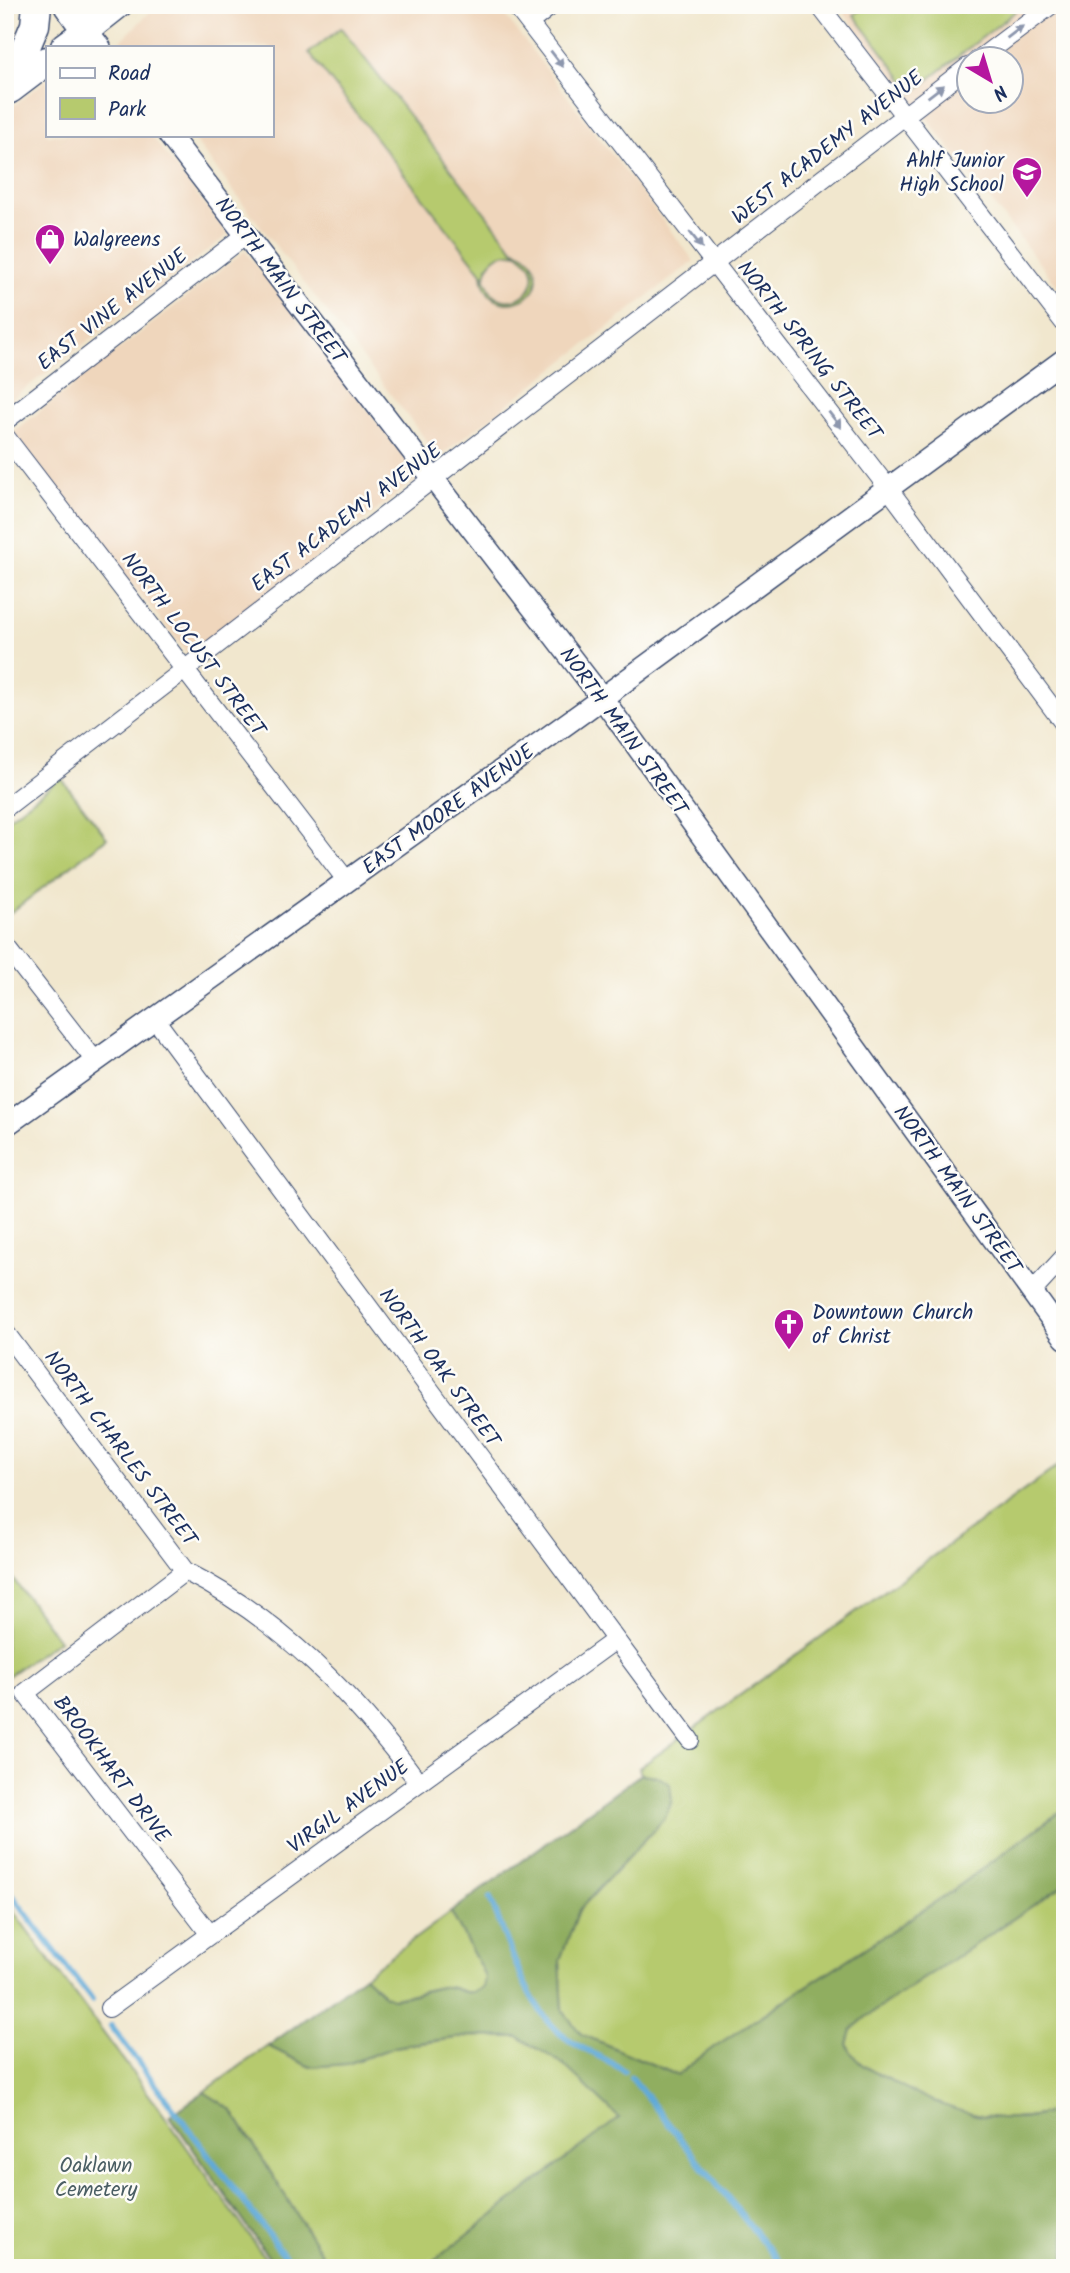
<svg xmlns="http://www.w3.org/2000/svg" width="1070" height="2273" font-family="Kalam,sans-serif">
<style>
.built{fill:#efd6bc;fill-rule:evenodd}
.green{fill:#b6ca6e;stroke:#687c66;stroke-width:2}
.forest{fill:#90ae61;stroke:#566e60;stroke-width:2}
.lines{fill:none;stroke-linecap:round;stroke-linejoin:round}
.stream{stroke:#60aad8;stroke-width:6}
.minor-casing{stroke:#3b4b6f;stroke-width:20}
.tertiary-casing{stroke:#3b4b6f;stroke-width:24}
.secondary-casing{stroke:#3b4b6f;stroke-width:27}
.primary-casing{stroke:#3b4b6f;stroke-width:31}
.minor{stroke:#fff;stroke-width:18}
.tertiary{stroke:#fff;stroke-width:21}
.secondary{stroke:#fff;stroke-width:24}
.primary{stroke:#fff;stroke-width:28}
.oneway{fill:#8d97ae}
.labels{text-anchor:middle;stroke-width:5;stroke-linejoin:round;paint-order:stroke}
.street-label{font-size:21px;fill:#1b2f5e;stroke:#fdfcf7}
.poi-label{font-size:21px;fill:#1b2f5e;stroke:#fdfcf7;text-anchor:start}
.park-label{font-size:21px;fill:#4a5e63;stroke:#fdfcf7}
</style>
<rect width="100%" height="100%" fill="#fdfcf7"/>
<filter id="ink" filterUnits="userSpaceOnUse"><feTurbulence type="fractalNoise" baseFrequency=".0143" numOctaves="2"/><feDisplacementMap in="SourceGraphic" scale="14" xChannelSelector="R" yChannelSelector="G"/><feConvolveMatrix kernelMatrix="1 2 1 2 8 2 1 2 1" color-interpolation-filters="sRGB"/></filter>
<filter id="wash" filterUnits="userSpaceOnUse"><feTurbulence type="fractalNoise" baseFrequency=".00686" numOctaves="4" result="noise"/><feDisplacementMap in="SourceGraphic" scale="28" xChannelSelector="R" yChannelSelector="G"/><feGaussianBlur stdDeviation="1.57" result="paint"/><feColorMatrix in="noise" values="0 0 0 0 0 0 0 0 0 0 0 0 0 0 0 0 0 1.4 0 .05"/><feComposite in="paint" operator="in"/></filter>
<g filter="url(#wash)">
<rect width="100%" height="100%" fill="#f1e7ce"/>
<path class="built" d="M 157,5 L 497,5 L 694,261 L 439,457 L 190,135 L 271,135 L 271,47 L 123,47 L 119,43 Z
M 838,5 L 1065,5 L 1065,296 ZM 968,60 L 1010,60 L 1010,102 L 968,102 Z
M 47,80 L 47,135 L 151,135 L 228,235 L 5,404 L 5,112 Z
M 245,251 L 419,477 L 190,657 L 12,433 Z"/>
<path class="green" d="M 866,5 L 1019,5 L 1021,7 L 913,92 L 854,15 Z
M 341,28 L 517,254 C 500,250 487,260 485,277 L 309,53 Z
M 515,250 C 525,253 532,258 535,268 C 548,304 486,321 482,275 C 487,281 488,289 493,294 C 512,312 542,289 531,266 C 527,259 520,256 515,250 Z
M 61,778 L 107,838 L 5,917 L 5,821 Z
M 1065,1461 L 1065,1808 L 952,1891 L 714,2047 L 677,2075 L 581,2034 L 563,2011 L 560,1960 L 579,1910 L 665,1818 L 657,1776 L 641,1774 L 639,1768 Z
M 5,1568 L 59,1640 L 5,1678 Z
M 1065,1884 L 1065,2107 C 1004,2133 944,2110 890,2080 C 871,2070 855,2065 847,2044 L 851,2030 L 866,2017 Z
M 5,1900 L 164,2115 L 272,2268 L 5,2268 Z
M 451,1912 L 482,1970 L 485,1978 L 483,1987 C 466,1999 464,1988 447,1987 C 429,1986 410,1997 392,1998 L 385,1995 L 364,1976 Z
M 471,2036 L 518,2037 L 563,2063 L 620,2118 L 424,2268 L 330,2268 L 232,2110 L 204,2092 L 268,2046 L 310,2067 L 347,2064 L 395,2047 Z"/>
<path class="forest" d="M 641,1774 L 657,1776 L 670,1784 L 672,1801 L 665,1818 L 579,1910 L 560,1960 L 563,2011 L 581,2034 L 677,2075 L 714,2047 L 952,1891 L 1065,1808 L 1065,1884 L 866,2017 L 851,2030 L 847,2044 C 855,2065 871,2070 890,2080 C 944,2110 1004,2133 1065,2107 L 1065,2268 L 424,2268 L 619,2118 L 563,2064 L 518,2037 L 471,2036 L 431,2041 L 395,2047 L 347,2064 L 310,2067 L 268,2046 L 364,1976 L 385,1995 L 392,1998 C 409,1997 425,1990 441,1987 C 459,1985 464,2000 483,1987 L 485,1978 L 482,1970 L 451,1912 Z
M 204,2092 L 232,2110 L 330,2268 L 276,2268 L 170,2116 Z"/>
<g class="lines">
<path class="stream" d="M 5,1886 L 92,2000
M 490,1898 C 508,1942 527,2010 567,2039 C 585,2052 606,2057 624,2071
M 111,2026 L 294,2268
M 631,2077 L 784,2268"/>
</g>
</g>
<g filter="url(#ink)">
<g class="lines">
<g class="minor-casing">
<path id="minor" d="M 515,5 L 888,488 L 1065,725
M 819,5 L 1065,324
M 529,23 L 552,5
M 978,60 L 1051,5
M 5,421 L 247,234
M 5,436 L 347,881
M 5,808 L 968,67
M 5,945 L 96,1062
M 155,1019 L 690,1740
M 1032,1292 L 1065,1256
M 5,1332 L 185,1571 C 281,1620 356,1697 419,1783
M 185,1571 L 25,1693 L 209,1933
M 109,2008 L 614,1641"/>
</g>
<g class="tertiary-casing">
<path id="tertiary" d="M 87,31 L 100,47
M 169,135 L 602,698 L 1065,1338
M 5,1126 L 583,712 L 1065,359"/>
</g>
<g class="secondary-casing">
<path id="secondary" d="M 87,31 L 120,5"/>
</g>
<g class="primary-casing">
<path id="primary" d="M 65,47 L 87,31 L 68,5
M 10,89 L 47,61
M 8,90 L 35,25 L 37,5"/>
</g>
<use href="#minor" class="minor"/>
<use href="#tertiary" class="tertiary"/>
<use href="#secondary" class="secondary"/>
<use href="#primary" class="primary"/>
</g>
<defs><path id="oneway-solid" d="M-6-.8H1V-3.2L6.5 0L1 3.2V.8H-6Z" transform="scale(1.75)"/></defs>
<g class="oneway">
<use href="#oneway-solid" transform="translate(1015 32) rotate(-37)"/>
<use href="#oneway-solid" transform="translate(557 59) rotate(52)"/>
<use href="#oneway-solid" transform="translate(936 91) rotate(-37)"/>
<use href="#oneway-solid" transform="translate(696 240) rotate(52)"/>
<use href="#oneway-solid" transform="translate(835 420) rotate(52)"/>
</g>
</g>
<defs>
<g id="school-pin" transform="scale(1.575)"><path d="M0 17L-7.5 6A9.5 9.5 0 1 1 7.5 6Z" fill="#b5179e" stroke="#fdfcf7"/><path d="M0-5L7-2L0 1L-7-2ZM-4 1L0 2.5L4 1V4Q0 6-4 4Z" fill="#fff"/></g>
<g id="shop-pin" transform="scale(1.575)"><path d="M0 17L-7.5 6A9.5 9.5 0 1 1 7.5 6Z" fill="#b5179e" stroke="#fdfcf7"/><path d="M-5-2.5h2.3a2.7 3.5 0 0 1 5.4 0H5L5.5 6h-11ZM-1.5-2.5h3a1.5 2.3 0 0 0-3 0Z" fill="#fff"/></g>
<g id="church-pin" transform="scale(1.575)"><path d="M0 17L-7.5 6A9.5 9.5 0 1 1 7.5 6Z" fill="#b5179e" stroke="#fdfcf7"/><path d="M-1.2-6h2.4v3.5h3.3v2.4h-3.3V6h-2.4V-.1h-3.3v-2.4h3.3Z" fill="#fff"/></g>
</defs>
<g fill-rule="evenodd">
<use href="#school-pin" x="1027" y="172"/>
<use href="#shop-pin" x="50" y="239"/>
<use href="#church-pin" x="789" y="1324"/>
</g>
<g class="labels">
<g class="street-label">
<text transform="translate(827 147) rotate(-38)" y="7">WEST ACADEMY AVENUE</text>
<text transform="translate(281 280) rotate(53)" y="7">NORTH MAIN STREET</text>
<text transform="translate(112 309) rotate(-38)" y="7">EAST VINE AVENUE</text>
<text transform="translate(810 350) rotate(52)" y="7">NORTH SPRING STREET</text>
<text transform="translate(346 517) rotate(-37)" y="7">EAST ACADEMY AVENUE</text>
<text transform="translate(194 644) rotate(53)" y="7">NORTH LOCUST STREET</text>
<text transform="translate(624 731) rotate(54)" y="7">NORTH MAIN STREET</text>
<text transform="translate(448 809) rotate(-36)" y="7">EAST MOORE AVENUE</text>
<text transform="translate(958 1189) rotate(54)" y="7">NORTH MAIN STREET</text>
<text transform="translate(440 1367) rotate(54)" y="7">NORTH OAK STREET</text>
<text transform="translate(121 1448) rotate(53)" y="7">NORTH CHARLES STREET</text>
<text transform="translate(112 1769) rotate(53)" y="7">BROOKHART DRIVE</text>
<text transform="translate(348 1806) rotate(-36)" y="7">VIRGIL AVENUE</text>
</g>
<g class="poi-label">
<text x="1004" y="167" text-anchor="end">Ahlf Junior<tspan x="1004" dy="24">High School</tspan></text>
<text x="73" y="246">Walgreens</text>
<text x="812" y="1319">Downtown Church<tspan x="812" dy="24">of Christ</tspan></text>
</g>
<g class="park-label">
<text x="96" y="2172">Oaklawn<tspan x="96" dy="24">Cemetery</tspan></text>
</g>
</g>
<rect width="1070" height="2273" fill="none" stroke="#fdfcf7" stroke-width="28"/>
<rect x="46" y="46" width="228" height="91" fill="#fdfcf7" stroke="#a3aaba" stroke-width="2"/>
<rect x="60" y="68" width="35" height="10" fill="#ffffff" stroke="#a3aaba" stroke-width="2"/>
<text x="108" y="80" font-size="21" fill="#1b2f5e">Road</text>
<rect x="60" y="98" width="35" height="21" fill="#b6ca6e" stroke="#a3aaba" stroke-width="2"/>
<text x="108" y="116" font-size="21" fill="#1b2f5e">Park</text>
<g transform="translate(990 80) rotate(142)"><circle r="33" fill="#fdfcf7" stroke="#a3aaba" stroke-width="2"/>
<path d="M0-5L12 26L0 18L-12 26Z" fill="#b5179e"/>
<text y="-10" font-size="19" font-weight="bold" text-anchor="middle" fill="#1b2f5e">N</text>
</g>
</svg>
